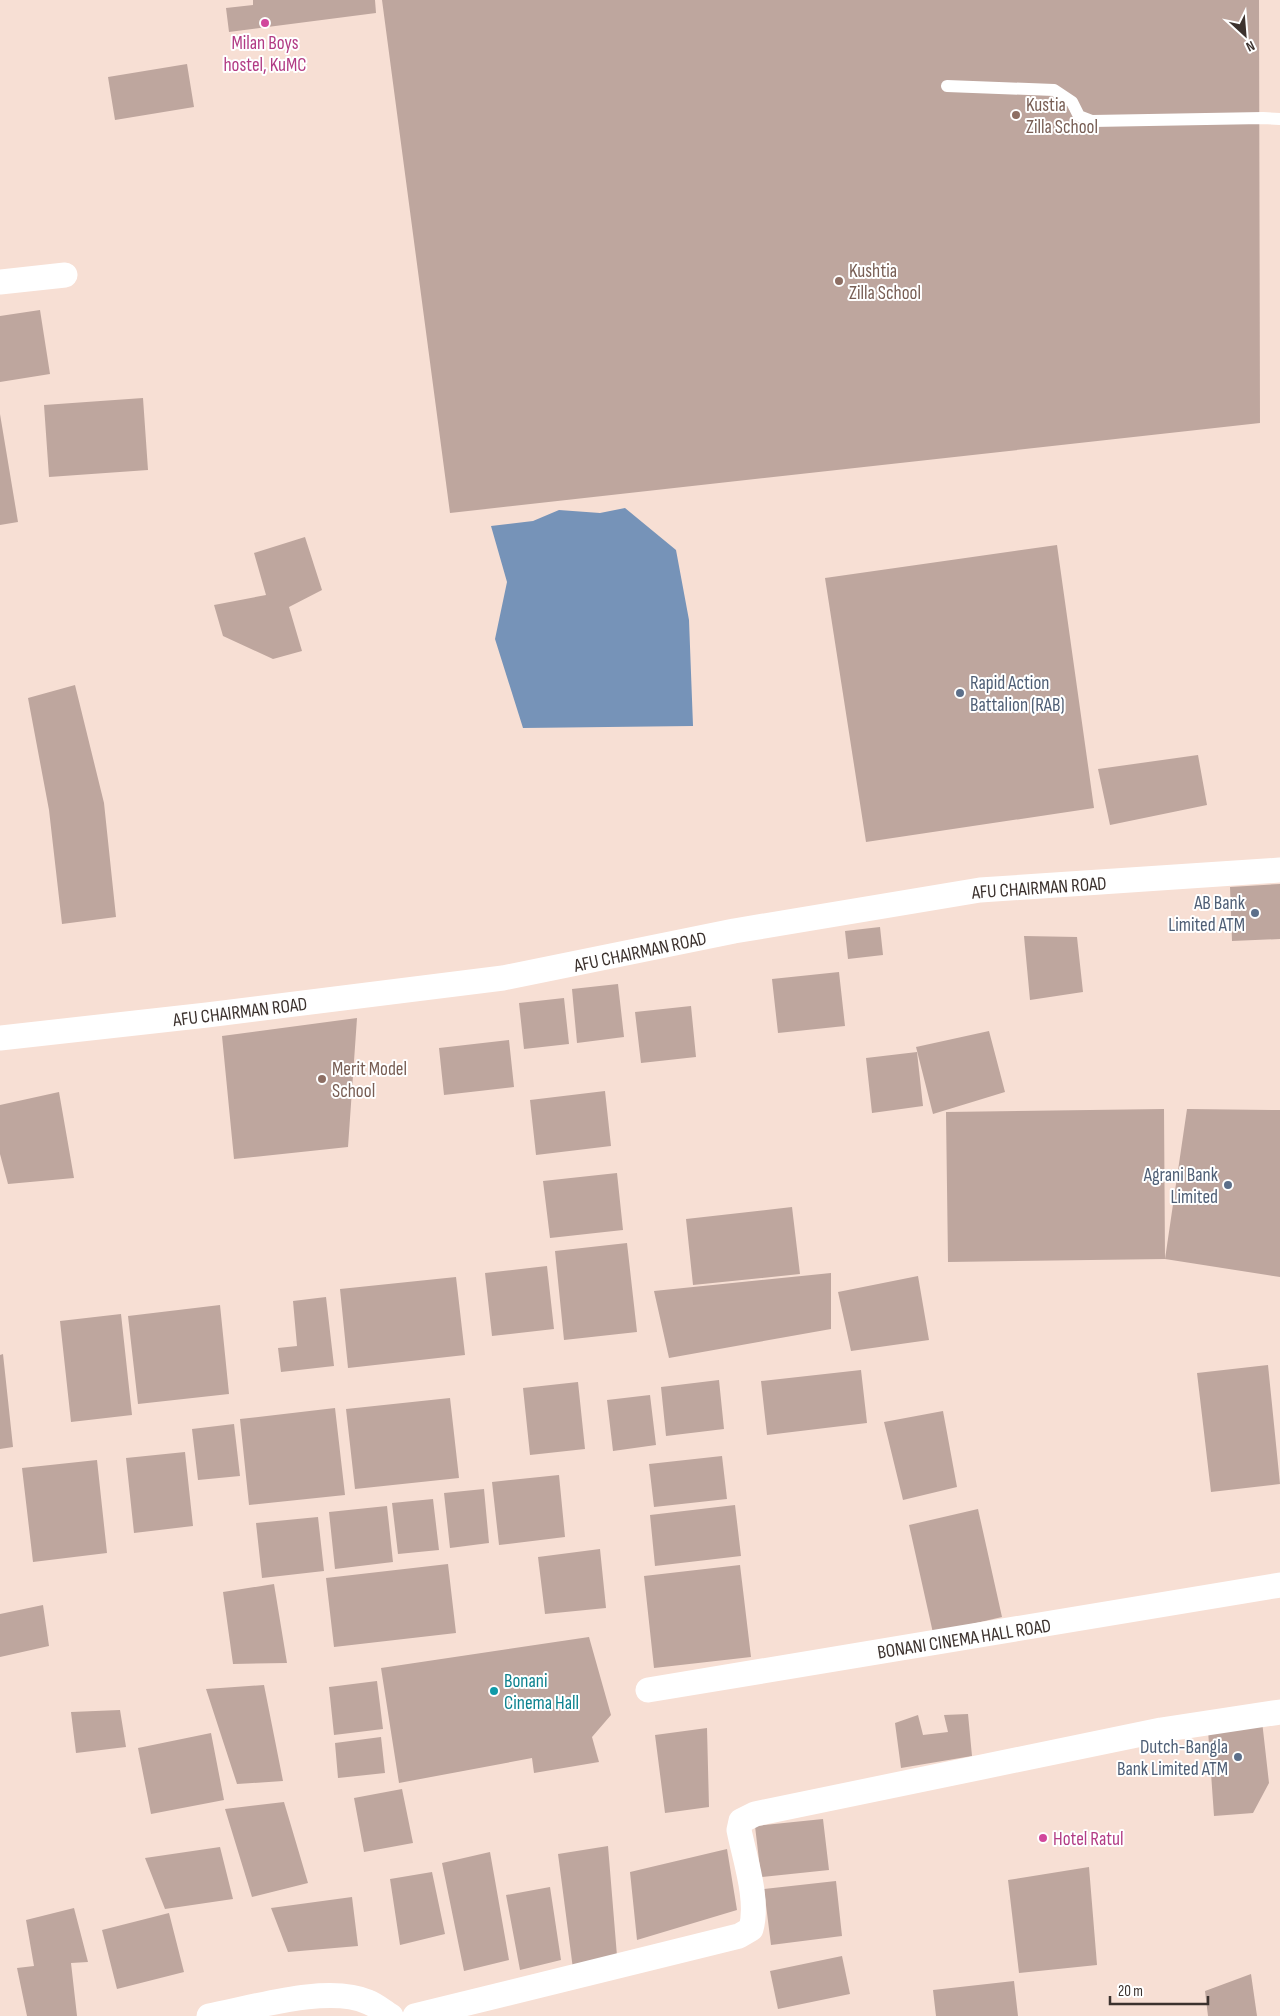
<svg xmlns="http://www.w3.org/2000/svg" width="1280" height="2016" font-family="'Sofia Sans Condensed',sans-serif">
<style>
.water{fill:#7693b8}
.building{fill:#bea69e}
.lines{fill:none;stroke-linecap:round;stroke-linejoin:round}
.lane{stroke:#fff;stroke-width:12}
.street{stroke:#fff;stroke-width:25}
.hotel-dot{fill:#d1479c;stroke:#fff;stroke-width:2}
.education-dot{fill:#8d6e63;stroke:#fff;stroke-width:2}
.service-dot{fill:#5c6f8a;stroke:#fff;stroke-width:2}
.culture-dot{fill:#0f9aa8;stroke:#fff;stroke-width:2}
.labels{text-anchor:middle;stroke-width:4;stroke-linejoin:round;paint-order:stroke}
.hotel-label{font-size:19px;fill:#b23c85;stroke:#fff}
.education-label{font-size:19px;fill:#785e54;stroke:#fff;text-anchor:start}
.service-label{font-size:19px;fill:#4e5e75;stroke:#fff;text-anchor:end}
.street-label{font-size:19px;fill:#3c322e;stroke:#fff}
.culture-label{font-size:19px;fill:#0d838f;stroke:#fff;text-anchor:start}
</style>
<rect width="100%" height="100%" fill="#f7dfd4"/>
<path class="water" d="M 625,508 L 676,550 L 689,620 L 693,726 L 523,728 L 495,639 L 507,582 L 491,526 L 533,521 L 559,510 L 600,513 Z"/>
<path class="building" d="M 253,0 L 375,0 L 376,13 L 229,32 L 226,8 L 253,5 Z
M 382,0 L 1259,0 L 1260,423 L 450,513 Z
M 187,64 L 194,107 L 115,120 L 108,77 Z
M 40,310 L 50,374 L 0,382 L 0,316 Z
M 143,398 L 148,470 L 49,477 L 44,405 Z
M 0,414 L 18,522 L 0,525 Z
M 305,537 L 322,590 L 289,607 L 302,651 L 273,659 L 223,636 L 214,605 L 266,595 L 254,553 Z
M 1057,545 L 1094,808 L 866,842 L 825,578 Z
M 75,685 L 104,803 L 116,917 L 62,924 L 49,810 L 28,698 Z
M 1198,755 L 1207,805 L 1110,825 L 1098,769 Z
M 1280,884 L 1280,939 L 1232,941 L 1230,887 Z
M 880,927 L 883,955 L 848,959 L 845,931 Z
M 1024,936 L 1077,937 L 1083,992 L 1030,1000 Z
M 839,972 L 845,1026 L 778,1033 L 772,979 Z
M 618,984 L 624,1037 L 577,1043 L 572,989 Z
M 564,998 L 569,1044 L 524,1049 L 519,1003 Z
M 691,1006 L 696,1057 L 641,1063 L 635,1012 Z
M 357,1018 L 348,1147 L 234,1159 L 222,1036 Z
M 989,1031 L 1005,1092 L 933,1114 L 916,1047 Z
M 509,1040 L 514,1087 L 444,1095 L 439,1048 Z
M 917,1052 L 923,1106 L 872,1113 L 866,1058 Z
M 605,1091 L 611,1146 L 536,1155 L 530,1100 Z
M 59,1092 L 74,1178 L 8,1184 L 0,1154 L 0,1105 Z
M 1164,1109 L 1165,1259 L 948,1262 L 946,1112 Z
M 1187,1109 L 1280,1110 L 1280,1277 L 1165,1259 Z
M 617,1173 L 623,1230 L 550,1238 L 543,1181 Z
M 792,1207 L 800,1274 L 693,1285 L 686,1219 Z
M 627,1243 L 637,1332 L 564,1340 L 555,1251 Z
M 547,1266 L 554,1329 L 492,1336 L 485,1273 Z
M 831,1273 L 831,1329 L 669,1358 L 654,1291 Z
M 918,1276 L 929,1340 L 851,1351 L 838,1292 Z
M 456,1277 L 465,1355 L 348,1368 L 340,1289 Z
M 326,1297 L 334,1366 L 281,1372 L 278,1348 L 297,1346 L 293,1301 Z
M 220,1305 L 229,1394 L 138,1404 L 128,1316 Z
M 121,1314 L 132,1415 L 71,1422 L 60,1321 Z
M 3,1354 L 13,1447 L 0,1449 L 0,1355 Z
M 1268,1365 L 1280,1484 L 1211,1492 L 1197,1373 Z
M 861,1370 L 867,1423 L 767,1435 L 761,1381 Z
M 719,1380 L 724,1429 L 666,1436 L 661,1387 Z
M 578,1382 L 585,1449 L 530,1455 L 523,1388 Z
M 650,1395 L 656,1445 L 613,1451 L 607,1400 Z
M 450,1398 L 459,1478 L 355,1489 L 346,1409 Z
M 335,1408 L 345,1495 L 249,1505 L 240,1419 Z
M 943,1411 L 957,1487 L 903,1500 L 884,1422 Z
M 234,1424 L 240,1476 L 198,1480 L 192,1429 Z
M 185,1452 L 193,1526 L 134,1533 L 126,1458 Z
M 722,1456 L 727,1499 L 654,1507 L 649,1464 Z
M 97,1460 L 107,1553 L 33,1562 L 22,1468 Z
M 559,1475 L 565,1537 L 499,1545 L 492,1482 Z
M 484,1489 L 489,1543 L 450,1548 L 444,1493 Z
M 433,1499 L 439,1550 L 398,1554 L 392,1503 Z
M 735,1505 L 741,1556 L 655,1566 L 650,1515 Z
M 387,1506 L 393,1562 L 335,1569 L 329,1512 Z
M 978,1509 L 1002,1617 L 933,1633 L 909,1525 Z
M 318,1517 L 324,1571 L 262,1578 L 256,1523 Z
M 600,1549 L 606,1608 L 545,1614 L 538,1557 Z
M 448,1564 L 456,1633 L 334,1647 L 326,1578 Z
M 740,1565 L 751,1657 L 654,1668 L 644,1576 Z
M 274,1584 L 287,1663 L 233,1664 L 223,1592 Z
M 43,1605 L 49,1646 L 0,1657 L 0,1614 Z
M 589,1637 L 611,1715 L 592,1737 L 599,1762 L 534,1773 L 532,1758 L 399,1783 L 381,1668 Z
M 377,1681 L 383,1729 L 334,1735 L 329,1687 Z
M 264,1685 L 283,1781 L 237,1784 L 206,1689 Z
M 120,1710 L 126,1747 L 76,1753 L 71,1712 Z
M 968,1714 L 972,1756 L 901,1768 L 895,1723 L 918,1715 L 923,1735 L 948,1732 L 944,1715 Z
M 1262,1721 L 1269,1783 L 1253,1813 L 1214,1816 L 1208,1730 Z
M 707,1728 L 709,1807 L 665,1813 L 655,1735 Z
M 211,1733 L 224,1800 L 151,1814 L 138,1748 Z
M 381,1737 L 385,1773 L 338,1778 L 335,1743 Z
M 402,1789 L 413,1843 L 364,1852 L 354,1798 Z
M 284,1802 L 308,1883 L 252,1897 L 225,1809 Z
M 823,1819 L 829,1870 L 761,1877 L 755,1826 Z
M 608,1846 L 617,1956 L 573,1969 L 558,1854 Z
M 220,1847 L 233,1899 L 165,1909 L 145,1858 Z
M 727,1849 L 737,1910 L 637,1940 L 630,1872 Z
M 490,1852 L 509,1960 L 464,1971 L 442,1863 Z
M 1089,1867 L 1097,1965 L 1019,1973 L 1008,1880 Z
M 432,1872 L 445,1934 L 400,1945 L 390,1879 Z
M 836,1881 L 842,1936 L 771,1945 L 764,1889 Z
M 550,1887 L 561,1960 L 520,1970 L 506,1895 Z
M 352,1897 L 358,1946 L 288,1952 L 271,1908 Z
M 74,1908 L 88,1962 L 71,1963 L 77,2016 L 27,2016 L 17,1968 L 34,1966 L 26,1920 Z
M 169,1913 L 184,1972 L 117,1989 L 102,1930 Z
M 842,1956 L 850,1994 L 778,2009 L 770,1971 Z
M 1251,1974 L 1257,2016 L 1208,2016 L 1205,1991 Z
M 1014,1981 L 1018,2016 L 936,2016 L 933,1990 Z"/>
<g class="lines">
<path class="lane" d="M 947,86 L 1054,90 L 1072,102 L 1079,116 L 1092,121 L 1263,118 L 1280,119"/>
<path class="street" d="M 0,282 L 65,275
M 0,1038 L 207,1015 L 503,978 L 734,931 L 980,890 L 1280,870
M 648,1690 L 1280,1585
M 209,2016 C 252,2008 328,1984 368,2002 C 376,2005 384,2012 391,2016
M 415,2016 L 739,1936 L 751,1929 C 759,1900 745,1860 739,1830 L 741,1821 L 755,1814 L 1161,1730 L 1280,1712"/>
</g>
<g class="hotel-dot">
<circle cx="265" cy="23" r="5"/>
<circle cx="1043" cy="1838" r="5"/>
</g>
<g class="education-dot">
<circle cx="1016" cy="115" r="5"/>
<circle cx="839" cy="281" r="5"/>
<circle cx="322" cy="1079" r="5"/>
</g>
<g class="service-dot">
<circle cx="960" cy="693" r="5"/>
<circle cx="1255" cy="913" r="5"/>
<circle cx="1228" cy="1185" r="5"/>
<circle cx="1238" cy="1757" r="5"/>
</g>
<circle class="culture-dot" cx="494" cy="1691" r="5"/>
<g class="labels">
<g class="hotel-label">
<text x="265" y="49">Milan Boys<tspan x="265" dy="22">hostel, KuMC</tspan></text>
<text x="1053" y="1845" text-anchor="start">Hotel Ratul</text>
</g>
<g class="education-label">
<text x="1026" y="111">Kustia<tspan x="1026" dy="22">Zilla School</tspan></text>
<text x="849" y="277">Kushtia<tspan x="849" dy="22">Zilla School</tspan></text>
<text x="332" y="1075">Merit Model<tspan x="332" dy="22">School</tspan></text>
</g>
<g class="service-label">
<text x="970" y="689" text-anchor="start">Rapid Action<tspan x="970" dy="22">Battalion (RAB)</tspan></text>
<text x="1245" y="909">AB Bank<tspan x="1245" dy="22">Limited ATM</tspan></text>
<text x="1218" y="1181">Agrani Bank<tspan x="1218" dy="22">Limited</tspan></text>
<text x="1228" y="1753">Dutch-Bangla<tspan x="1228" dy="22">Bank Limited ATM</tspan></text>
</g>
<g class="street-label">
<text transform="translate(1039 887) rotate(-4)" y="7">AFU CHAIRMAN ROAD</text>
<text transform="translate(640 951) rotate(-12)" y="7">AFU CHAIRMAN ROAD</text>
<text transform="translate(240 1011) rotate(-7)" y="7">AFU CHAIRMAN ROAD</text>
<text transform="translate(964 1638) rotate(-9)" y="7">BONANI CINEMA HALL ROAD</text>
</g>
<g class="culture-label">
<text x="504" y="1687">Bonani<tspan x="504" dy="22">Cinema Hall</tspan></text>
</g>
</g>
<g transform="translate(1245 35) rotate(154)" stroke="#ffffff" stroke-width="4" paint-order="stroke">
<path d="M0-4L9 19L0 12L-9 19Z" fill="#3c322e"/>
<text y="-8" font-size="14" font-weight="bold" text-anchor="middle" fill="#3c322e">N</text>
</g>
<path d="M1110 1996v8h98v-8" fill="none" stroke="#3c322e" stroke-width="2.5"/>
<text x="1118" y="1996" font-size="15" fill="#3c322e" stroke="#ffffff" stroke-width="4" paint-order="stroke">20 m</text>
</svg>
